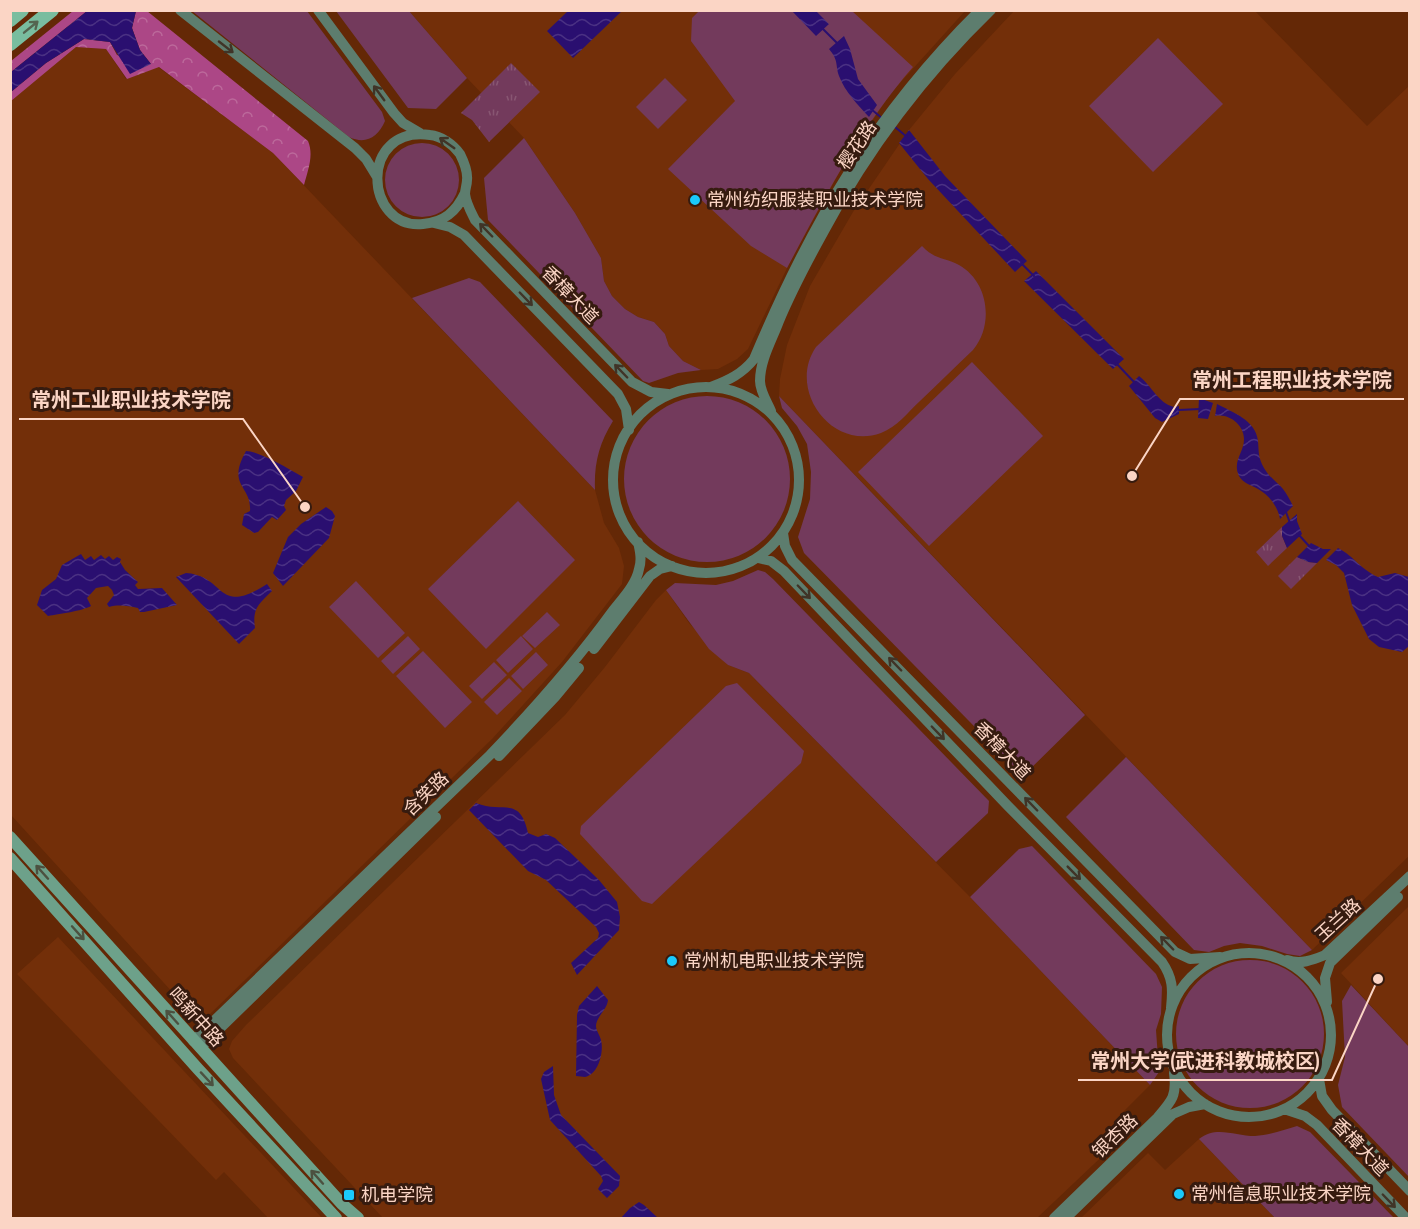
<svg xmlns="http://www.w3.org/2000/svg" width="1420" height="1229" font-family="'Asap Condensed','Noto Sans SC',sans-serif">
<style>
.built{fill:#732f09}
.grass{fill:url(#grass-tufts)}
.forest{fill:url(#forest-crowns)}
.park{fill:#733a5c}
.water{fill:url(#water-waves)}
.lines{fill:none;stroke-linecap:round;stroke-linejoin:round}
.stream{stroke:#2a0f70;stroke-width:2}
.tertiary{stroke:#5d7d6e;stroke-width:10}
.secondary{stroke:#6da18a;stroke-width:12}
.primary{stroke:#79bd9f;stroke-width:14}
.oneway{stroke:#546450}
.oneway2{stroke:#403427}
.oneway3{stroke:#4c5140}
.poi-dot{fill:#1acafc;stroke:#361b0f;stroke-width:2}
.labels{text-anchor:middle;stroke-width:6;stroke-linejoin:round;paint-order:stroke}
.street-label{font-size:18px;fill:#fbd5c5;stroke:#361b0f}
.poi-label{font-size:18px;fill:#fbd5c5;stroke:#361b0f;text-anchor:start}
.leader{fill:none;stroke:#fbd5c5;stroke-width:2}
.callout-dot{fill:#fbd5c5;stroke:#361b0f;stroke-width:2}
.callout-label{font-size:20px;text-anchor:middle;font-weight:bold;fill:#fbd5c5;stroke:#361b0f;stroke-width:6;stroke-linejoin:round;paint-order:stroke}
</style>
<defs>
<pattern id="grass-tufts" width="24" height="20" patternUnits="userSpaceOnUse" patternTransform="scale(1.5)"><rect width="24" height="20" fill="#733a5c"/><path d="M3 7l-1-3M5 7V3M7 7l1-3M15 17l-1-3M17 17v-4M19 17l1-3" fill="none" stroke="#885672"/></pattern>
<pattern id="forest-crowns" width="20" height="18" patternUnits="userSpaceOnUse" patternTransform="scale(1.5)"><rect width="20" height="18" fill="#ac4786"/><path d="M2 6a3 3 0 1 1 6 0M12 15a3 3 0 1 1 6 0" fill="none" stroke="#bc699b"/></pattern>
<pattern id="water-waves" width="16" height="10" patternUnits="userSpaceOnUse" patternTransform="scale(1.5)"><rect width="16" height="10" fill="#2a0f70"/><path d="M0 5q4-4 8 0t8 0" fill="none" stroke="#4a3183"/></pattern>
</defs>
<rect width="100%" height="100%" fill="#642806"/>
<path class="built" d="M 409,11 L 965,11 L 891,93 L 845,162 L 789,264 L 748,349 L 737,359 L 718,369 L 701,370 L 683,361 L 669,346 L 665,334 L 654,322 L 638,317 L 625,309 L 612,296 L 604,281 L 601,258 L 575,213 L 524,138 L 467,78 Z
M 1014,11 L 1255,11 L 1367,126 L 1409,86 L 1409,856 L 1312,950 L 779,396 L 780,379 L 787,345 L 810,286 L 853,212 L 909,130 L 955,74 Z
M 76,47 L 106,49 L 126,79 L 158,67 L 273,153 L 595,490 L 604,523 L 619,548 L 624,566 L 622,584 L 562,662 L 492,739 L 210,1014 L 194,1016 L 11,815 L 10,101 Z
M 666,590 L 689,623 L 728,665 L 749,673 L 970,897 L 1150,1085 L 1120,1115 L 1132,1128 L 1037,1218 L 383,1218 L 233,1058 L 229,1049 L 232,1041 L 246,1025 L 565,715 L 605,667 L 656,600 Z
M 1409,906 L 1409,1047 L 1341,973 Z
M 58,937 L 322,1218 L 268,1218 L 224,1172 L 216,1180 L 17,974 Z
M 1199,1139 L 1275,1218 L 1081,1218 L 1148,1153 L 1165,1170 Z"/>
<path class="grass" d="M 511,63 L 540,92 L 489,142 L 472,120 L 461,113 Z
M 1282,527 L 1282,536 L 1287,548 L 1268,566 L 1256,552 Z
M 1297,557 L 1308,562 L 1317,563 L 1291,589 L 1278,576 Z"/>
<path class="forest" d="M 73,11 L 87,11 L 11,72 L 11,61 Z
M 136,11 L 147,11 L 308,141 C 314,155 308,170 304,185 L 273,153 L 159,67 L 127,79 L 106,49 L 76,47 L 11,101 L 11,92 L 46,63 L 84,39 L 110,42 L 117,55 L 151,64 L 140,50 L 132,28 Z"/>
<path class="park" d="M 192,11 L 307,11 L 382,112 L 385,121 C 378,137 366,145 349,137 Z
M 336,11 L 409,11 L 467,78 L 436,109 L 408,108 Z
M 699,11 L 852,11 L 913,67 C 861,126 824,199 787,268 L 751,246 L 668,169 L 735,101 L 691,41 L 692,18 Z
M 1158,38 L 1223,104 L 1153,172 L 1089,106 Z
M 665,78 L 687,100 L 658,129 L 636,107 Z
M 524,138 L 575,213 L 601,258 L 604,281 L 612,296 L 625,309 L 638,317 L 654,322 L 665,334 L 669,346 L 683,361 L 701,370 L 678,373 L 649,383 L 643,381 L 488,220 L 484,178 Z
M385 180a37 37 0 1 1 74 0a37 37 0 1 1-74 0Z
M 922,246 C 935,260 944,257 959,265 C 989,282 994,325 973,350 C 955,367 938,384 920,401 C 908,412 897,427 881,433 C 831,451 787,389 816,347 Z
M 469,278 L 480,282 L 613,421 C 599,444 594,463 595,490 L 412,298 Z
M 972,362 L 1043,436 L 929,546 L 858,472 Z
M 779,396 L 1085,715 L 1023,776 L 804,553 L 798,537 L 810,499 L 811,472 L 807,444 L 797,426 L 782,408 Z
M624 479a83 83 0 1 1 166 0a83 83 0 1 1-166 0Z
M 518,501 L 575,560 L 486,649 L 428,589 Z
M 758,570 L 765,572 L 773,579 L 989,801 L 988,813 L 936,862 L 749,673 L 728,665 L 709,649 L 666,590 L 675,583 L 716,585 L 733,581 Z
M 356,581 L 405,633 L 378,658 L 329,607 Z
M 547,612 L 560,625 L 535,648 L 522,636 Z
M 408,636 L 420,649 L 393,674 L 381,661 Z
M 521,636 L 533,649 L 508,673 L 496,660 Z
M 423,651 L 472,702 L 445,728 L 396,676 Z
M 536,652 L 548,665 L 523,689 L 511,676 Z
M 494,662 L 507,675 L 482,699 L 469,686 Z
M 509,678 L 522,691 L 497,715 L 484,702 Z
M 737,683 L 804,751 L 801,763 L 652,904 L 642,901 L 580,834 L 581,826 L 726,686 Z
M 1126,757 L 1312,950 L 1300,956 L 1287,954 L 1262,946 L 1240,943 L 1224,946 L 1209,952 L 1194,950 L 1066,817 Z
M 1032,846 L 1156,974 L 1162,987 L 1161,1014 L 1156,1030 L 1159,1072 L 1150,1085 L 970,897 L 1019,849 Z
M1176 1034a74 74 0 1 1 148 0a74 74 0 1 1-148 0Z
M 1351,985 L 1409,1047 L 1409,1177 L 1342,1107 L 1338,1085 L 1345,1057 L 1342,1001 Z
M 1297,1126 L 1310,1132 L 1394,1218 L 1275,1218 L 1199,1139 C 1216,1125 1235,1136 1255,1136 C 1269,1135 1284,1130 1297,1126 Z"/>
<path class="water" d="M 87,11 L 136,11 L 132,28 L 140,50 L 151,64 L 130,74 L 110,42 L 84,39 L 46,63 L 11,92 L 11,72 Z
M 568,11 L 568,10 L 622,11 L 573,58 L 547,31 Z
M 792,11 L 816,11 L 829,24 L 816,36 Z
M 844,36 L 850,49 L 858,79 L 877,105 L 869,117 C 858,105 845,92 839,76 C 835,64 839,61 829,49 Z
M 909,130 L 945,176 L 1027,261 L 1015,272 L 928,179 L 899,143 Z
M 1036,271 L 1124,359 L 1113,369 L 1024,281 Z
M 1139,376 C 1152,386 1158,403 1174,407 L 1179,406 L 1179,414 L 1162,422 L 1155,418 L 1129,386 Z
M 1199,398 L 1213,403 L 1208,419 L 1198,418 Z
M 1217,404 C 1232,412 1256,420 1258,441 C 1259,453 1258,457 1264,468 C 1269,477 1277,482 1283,489 C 1287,494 1290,500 1293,506 L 1280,519 C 1278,507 1269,495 1258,489 C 1251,485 1243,483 1239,476 C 1232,461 1244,453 1244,439 C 1244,425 1229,413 1215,416 Z
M 246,451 C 259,451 291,470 303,477 L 296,491 L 286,500 L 284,506 L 286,510 L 277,520 L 272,517 L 258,532 L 254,533 L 242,525 L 244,514 L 250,511 C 252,485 226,487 246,451 Z
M 326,507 L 332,511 L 335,516 L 329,538 L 283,586 L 273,573 L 288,537 L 301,524 Z
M 1297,514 L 1297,521 L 1302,534 L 1287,548 L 1282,536 L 1282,527 Z
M 1311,543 L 1323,549 L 1331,549 L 1317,563 L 1308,562 L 1297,557 Z
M 1338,548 C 1355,557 1360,569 1378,577 L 1395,573 L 1409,577 L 1409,646 L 1402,652 L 1379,647 L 1369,639 L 1352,605 L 1344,573 L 1336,565 L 1326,560 Z
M 81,554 L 85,560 L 91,556 L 94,560 L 101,555 L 105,559 L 109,556 L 113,560 L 117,557 L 121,559 L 120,562 L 125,570 L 138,582 L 135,585 L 138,589 L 162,588 L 177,605 L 144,612 L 140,612 L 138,608 C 128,606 119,604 109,607 L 107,604 L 114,595 L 112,590 L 108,586 L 96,588 L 87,598 L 91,606 C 82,611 59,614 48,616 L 37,605 L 42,590 L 56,579 L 62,565 Z
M 186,573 C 227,576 215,617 267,584 L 272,591 C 259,604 252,608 255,628 L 239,644 L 176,577 Z
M 476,803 C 503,814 520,795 528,833 L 538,837 L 546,834 L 555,838 L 599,880 L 617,902 L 620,917 L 619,930 L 577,975 L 571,963 L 598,938 L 599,933 L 596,927 L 546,880 L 528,871 L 469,810 Z
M 597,986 L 608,1000 C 607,1010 596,1017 596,1026 C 596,1031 600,1035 601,1040 C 604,1051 599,1074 585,1077 C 582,1077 579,1076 576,1076 L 577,1015 L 579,1006 Z
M 553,1066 L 554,1095 L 561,1115 L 620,1176 L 619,1186 L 607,1198 L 598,1189 L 603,1181 L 601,1176 L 550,1120 L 541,1079 L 544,1072 Z
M 639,1202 L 644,1205 L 658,1218 L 621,1218 L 630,1208 Z"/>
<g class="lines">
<path class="stream" d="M 822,28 L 837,43
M 871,109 L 883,119
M 895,127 L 907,137
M 1021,263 L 1034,276
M 1116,363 L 1135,383
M 1179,410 L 1200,409
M 1286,512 L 1290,523
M 1299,535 L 1309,546"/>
<path class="tertiary" d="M 180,10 L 355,148 L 366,159 L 377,177
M 318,10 L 394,113 L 403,123 L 420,133
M 465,193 C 456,212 444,222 423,224 C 364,230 358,125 430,135 C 441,136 453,144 460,154 C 464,162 468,171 467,180 C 467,185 465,189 465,194 C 466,203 471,212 475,220 L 632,382 L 651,392 L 668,394
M 434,223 L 450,227 L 464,235 L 618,394 L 626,409 L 629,430
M 711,387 C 729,380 742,374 754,359 C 811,223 874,115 980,10
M613 480a93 93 0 1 1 186 0a93 93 0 1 1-186 0Z
M 771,411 C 767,402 760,391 760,381 C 760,360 772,340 779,321 C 792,290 808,260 824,231 C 868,149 924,75 991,10
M 783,533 L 785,546 L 792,560 L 1175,952 L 1190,959 L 1220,957
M 758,558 L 771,561 L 784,571 L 1008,806 L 1162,962 C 1173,978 1173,989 1171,1008
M 594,649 L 650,576 L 660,569 L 672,566
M 499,756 L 555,697 L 579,668
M1167 1035a82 82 0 1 1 164 0a82 82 0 1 1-164 0Z
M 1287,960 C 1300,965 1313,960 1325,955 L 1410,876
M 1327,1002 L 1325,978 L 1330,963 L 1398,897
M 193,1041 L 490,755 C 534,709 575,663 612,612 C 622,599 636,585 639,569 C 642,560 640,551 638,542
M 200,1048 L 436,817
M 1319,1079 L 1322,1096 L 1332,1110 L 1410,1191
M 1284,1109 L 1305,1116 L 1317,1125 L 1406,1218
M 1054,1218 L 1157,1118 C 1172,1101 1177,1096 1174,1073
M 1066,1218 L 1173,1114 L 1189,1107 L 1205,1104"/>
<path class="secondary" d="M 10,837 L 342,1204 L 358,1218
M 10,858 L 198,1069 L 336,1218"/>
<path class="primary" d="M 10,20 L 22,10
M 10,44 L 52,10"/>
</g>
<defs><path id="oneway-shaft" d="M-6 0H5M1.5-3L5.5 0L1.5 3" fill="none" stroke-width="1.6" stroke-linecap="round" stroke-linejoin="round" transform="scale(1.5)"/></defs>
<use class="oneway" href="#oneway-shaft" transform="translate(31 27) rotate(-39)"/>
<g class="oneway2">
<use href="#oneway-shaft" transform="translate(226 47) rotate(38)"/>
<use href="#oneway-shaft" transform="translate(379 93) rotate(-126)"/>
<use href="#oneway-shaft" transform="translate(447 143) rotate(-145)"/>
<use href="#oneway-shaft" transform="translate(486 230) rotate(-134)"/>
<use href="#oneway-shaft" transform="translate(526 299) rotate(46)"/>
<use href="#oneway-shaft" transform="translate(621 371) rotate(-134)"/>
<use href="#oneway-shaft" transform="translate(804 592) rotate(46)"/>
<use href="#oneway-shaft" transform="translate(895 664) rotate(-134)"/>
<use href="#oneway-shaft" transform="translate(938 733) rotate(46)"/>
<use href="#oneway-shaft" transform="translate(1031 804) rotate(-134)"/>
<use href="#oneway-shaft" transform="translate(1074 873) rotate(45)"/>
<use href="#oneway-shaft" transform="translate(1167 943) rotate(-134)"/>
<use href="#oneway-shaft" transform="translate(1389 1201) rotate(46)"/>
</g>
<g class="oneway3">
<use href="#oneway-shaft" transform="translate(42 872) rotate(-132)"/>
<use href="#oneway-shaft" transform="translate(78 933) rotate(48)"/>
<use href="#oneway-shaft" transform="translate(172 1017) rotate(-132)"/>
<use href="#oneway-shaft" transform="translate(207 1079) rotate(47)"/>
<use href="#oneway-shaft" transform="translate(317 1177) rotate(-132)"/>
</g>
<g class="poi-dot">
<circle cx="695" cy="200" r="6"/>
<circle cx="672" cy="961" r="6"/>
<circle cx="1179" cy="1194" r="6"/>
<rect x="343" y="1189" width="12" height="12" rx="3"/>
</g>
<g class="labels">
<g class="street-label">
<text transform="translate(857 145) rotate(-56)" y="6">樱花路</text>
<text transform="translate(570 295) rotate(46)" y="6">香樟大道</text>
<text transform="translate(1002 751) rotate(46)" y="6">香樟大道</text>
<text transform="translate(426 794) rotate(-44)" y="6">含笑路</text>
<text transform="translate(1338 920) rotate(-42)" y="6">玉兰路</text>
<text transform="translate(196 1017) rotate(48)" y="6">鸣新中路</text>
<text transform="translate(1115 1136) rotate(-44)" y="6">银杏路</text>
<text transform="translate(1360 1147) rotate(46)" y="6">香樟大道</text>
</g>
<g class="poi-label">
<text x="707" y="206">常州纺织服装职业技术学院</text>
<text x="684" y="967">常州机电职业技术学院</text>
<text x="1191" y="1200">常州信息职业技术学院</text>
<text x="361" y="1201">机电学院</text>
</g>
</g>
<path class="leader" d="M1132 476L1180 399H1404M305 507L243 419H19M1378 979L1332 1080H1078"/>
<g class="callout-dot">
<circle cx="1132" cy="476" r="6"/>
<circle cx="305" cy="507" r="6"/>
<circle cx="1378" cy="979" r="6"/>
</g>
<g class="callout-label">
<text x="1292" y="387">常州工程职业技术学院</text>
<text x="131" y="407">常州工业职业技术学院</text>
<text x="1205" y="1068">常州大学(武进科教城校区)</text>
</g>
<rect width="1420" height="1229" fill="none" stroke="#fbd5c5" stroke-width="24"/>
</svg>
